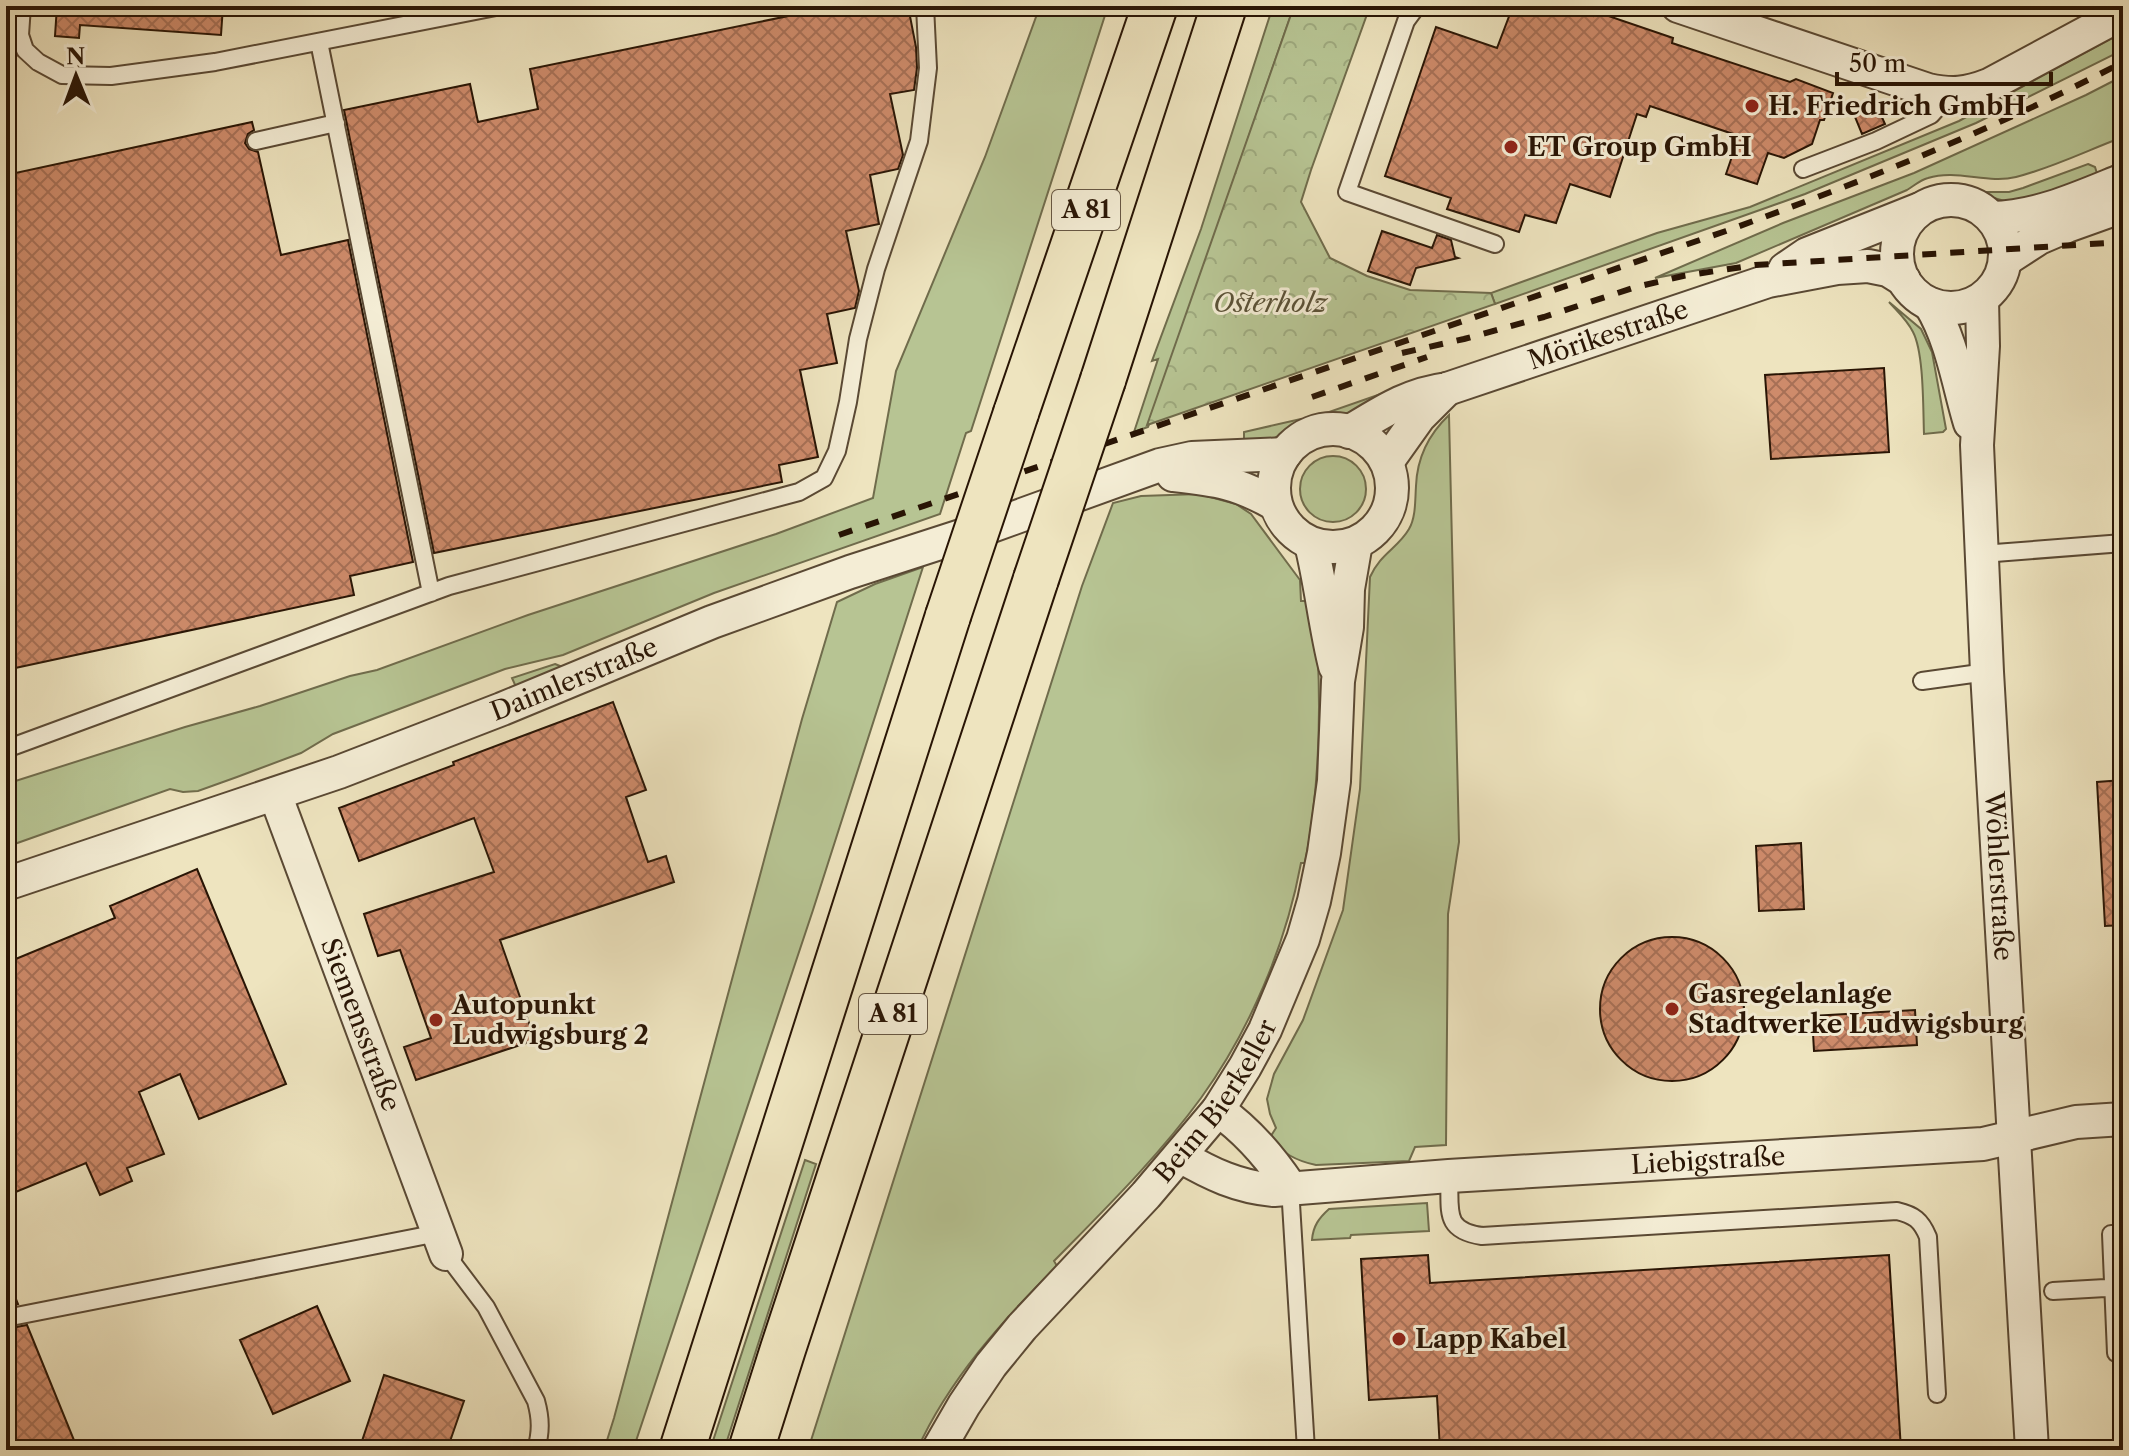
<svg xmlns="http://www.w3.org/2000/svg" width="2129" height="1456" font-family="'Libre Caslon Text',serif">
<style>
.grass{fill:#b7c493;stroke:#706c4c;stroke-width:2}
.forest{fill:url(#forest-crowns);stroke:#706c4c;stroke-width:2}
.building{fill:url(#building-cross-hatch);stroke:#291505;stroke-width:2}
.lines{fill:none;stroke-linecap:round;stroke-linejoin:round}
.service-casing{stroke:#5a4934;stroke-width:20}
.minor-casing{stroke:#5a4934;stroke-width:36}
.motorway-casing{stroke:#291505;stroke-width:48}
.service{stroke:#f4edd5;stroke-width:16}
.minor{stroke:#f4edd5;stroke-width:32}
.motorway{stroke:#eee4bf;stroke-width:44}
.rail{stroke:#291505;stroke-width:6;stroke-dasharray:14 14;stroke-linecap:butt}
.motorway-bridge-casing{stroke:#291505;stroke-width:48;stroke-linecap:butt}
.motorway-bridge{stroke:#eee4bf;stroke-width:44}
.poi-dot{fill:#8f2418;stroke:#f4edd5;stroke-width:3}
.labels{text-anchor:middle;stroke-width:6;stroke-linejoin:round;paint-order:stroke}
.shield{fill:#f4edd5;stroke:#665643;stroke-width:2}
.shield-label{font-size:24px;font-weight:bold;fill:#291505}
.poi-label{font-size:26px;font-weight:bold;fill:#291505;stroke:#f4edd5;text-anchor:start}
.park-label{font-size:26px;font-style:italic;fill:#5b5237;stroke:#f4edd5}
.street-label{font-size:26px;fill:#291505;stroke:#f4edd5}
</style>
<defs>
<pattern id="forest-crowns" width="20" height="18" patternUnits="userSpaceOnUse" patternTransform="scale(2)"><rect width="20" height="18" fill="#b7c493"/><path d="M2 6a3 3 0 1 1 6 0M12 15a3 3 0 1 1 6 0" fill="none" stroke="#9da87d"/></pattern>
<pattern id="building-cross-hatch" width="8" height="8" patternUnits="userSpaceOnUse" patternTransform="scale(2)"><rect width="8" height="8" fill="#ce8b6b"/><path d="M0 0l8 8M0 8l8-8" fill="none" stroke="#a77056"/></pattern>
</defs>
<rect width="100%" height="100%" fill="#eee4bf"/>
<filter id="stains"><feTurbulence type="fractalNoise" baseFrequency=".0025" numOctaves="4"/><feColorMatrix values="0 0 0 0 .2 0 0 0 0 .09 0 0 0 0 .02 0 0 0 .5 -.17"/></filter>
<radialGradient id="worn" r=".72"><stop offset=".6" stop-color="#630" stop-opacity="0"/><stop offset="1" stop-color="#630" stop-opacity=".3"/></radialGradient>
<path class="grass" d="M 1040,6 L 1108,6 L 971,431 L 966,433 L 940,514 L 714,593 L 563,655 L 505,669 L 333,734 L 301,753 L 237,777 L 198,791 L 183,792 L 170,789 L 6,847 L 6,784 L 185,727 L 260,706 L 350,676 L 377,670 L 528,615 L 776,534 L 873,498 L 896,371 L 985,157 Z
M 1273,6 L 1294,6 L 1148,427 L 1134,432 L 1158,359 L 1152,361 L 1201,229 Z
M 2123,32 L 2123,50 L 1976,123 L 1805,194 L 1495,304 L 1491,293 L 1657,233 L 1750,207 L 1959,121 Z
M 2123,76 L 2123,137 C 2088,150 2052,168 2016,177 C 1987,184 1957,169 1928,178 C 1920,180 1914,186 1907,190 L 1736,263 L 1655,278 L 1783,223 L 1914,173 L 2086,95 Z
M 2088,164 L 2095,167 L 2099,180 L 2008,202 L 1994,198 L 1982,192 L 2009,192 L 2023,188 Z
M 1889,302 L 1921,329 L 1932,352 L 1946,429 L 1943,432 L 1924,434 C 1923,408 1924,353 1913,332 C 1907,320 1898,312 1889,302 Z
M 1398,388 L 1347,415 L 1328,417 L 1326,413 Z
M 1449,415 L 1459,842 L 1448,914 L 1446,1145 L 1415,1147 L 1409,1161 L 1316,1165 C 1296,1161 1283,1153 1269,1139 L 1276,1128 L 1270,1114 L 1267,1099 L 1274,1074 L 1303,1020 L 1343,910 L 1360,789 L 1370,577 C 1380,554 1398,548 1409,529 C 1416,517 1415,500 1416,486 C 1417,457 1428,435 1449,415 Z
M 1301,419 L 1302,424 C 1278,437 1271,441 1244,447 L 1244,432 Z
M1300 489a33 33 0 1 1 66 0a33 33 0 1 1-66 0Z
M 1199,494 L 1236,504 L 1251,514 L 1300,580 L 1301,601 L 1314,601 C 1322,689 1322,776 1305,863 L 1301,863 C 1286,945 1250,1030 1201,1098 C 1158,1157 1105,1209 1054,1261 L 1057,1266 C 1003,1320 949,1379 917,1450 L 808,1450 L 1082,586 L 1113,503 L 1141,496 Z
M 923,567 L 813,910 L 633,1450 L 604,1450 L 614,1418 L 802,719 L 837,602 L 875,584 Z
M 555,664 L 560,666 L 557,670 L 516,687 L 512,678 Z
M 805,1160 L 816,1164 L 724,1450 L 710,1450 Z
M 1427,1203 L 1429,1231 L 1351,1235 L 1350,1238 L 1312,1240 C 1313,1226 1319,1218 1329,1209 Z"/>
<path class="forest" d="M 1294,6 L 1370,6 L 1311,170 L 1301,202 L 1330,258 L 1367,276 L 1410,290 L 1491,293 L 1495,304 L 1147,425 Z"/>
<path class="building" d="M 57,6 L 223,6 L 221,35 L 80,25 L 79,38 L 55,36 Z
M 837,6 L 908,6 L 916,47 L 917,68 L 914,90 L 890,94 L 903,155 L 898,169 L 870,175 L 879,224 L 846,231 L 859,291 L 855,308 L 827,314 L 837,363 L 800,370 L 818,457 L 779,465 L 782,482 L 434,553 L 344,110 L 470,84 L 478,122 L 538,109 L 530,69 Z
M 1513,6 L 1562,6 L 1593,16 L 1594,11 L 1673,38 L 1672,43 L 1790,82 L 1796,79 L 1833,93 L 1824,120 L 1820,120 L 1812,144 L 1784,158 L 1768,153 L 1757,184 L 1726,174 L 1739,136 L 1650,106 L 1646,117 L 1637,114 L 1610,197 L 1570,184 L 1556,223 L 1525,215 L 1519,232 L 1447,209 L 1451,198 L 1385,176 L 1436,27 L 1497,48 Z
M 1875,102 L 1885,124 L 1862,134 L 1853,112 Z
M 252,122 L 254,130 L 248,134 L 245,143 L 249,149 L 258,152 L 281,255 L 348,240 L 413,562 L 350,576 L 354,595 L 6,670 L 6,175 Z
M 1382,231 L 1432,248 L 1437,235 L 1451,240 L 1455,257 L 1458,258 L 1416,268 L 1410,285 L 1368,271 Z
M 1884,368 L 1889,452 L 1771,459 L 1765,375 Z
M 613,702 L 646,790 L 626,797 L 648,862 L 666,856 L 674,882 L 500,940 L 535,1040 L 416,1080 L 404,1047 L 431,1038 L 400,950 L 378,956 L 364,914 L 494,872 L 474,818 L 359,861 L 339,808 L 454,765 L 453,762 Z
M 2123,780 L 2123,925 L 2105,926 L 2097,782 Z
M 1801,843 L 1804,909 L 1759,911 L 1756,846 Z
M 197,869 L 286,1084 L 199,1119 L 180,1074 L 139,1092 L 164,1154 L 127,1168 L 132,1181 L 100,1195 L 86,1163 L 6,1196 L 6,963 L 115,918 L 110,906 Z
M1600 1009a72 72 0 1 1 144 0a72 72 0 1 1-144 0Z
M 1915,1010 L 1917,1045 L 1814,1051 L 1812,1016 Z
M 1428,1255 L 1430,1283 L 1889,1255 L 1901,1450 L 1440,1450 L 1437,1396 L 1369,1400 L 1361,1259 Z
M 6,1277 L 7,1277 L 18,1304 L 6,1307 Z
M 317,1306 L 350,1381 L 273,1414 L 240,1340 Z
M 27,1325 L 78,1450 L 6,1450 L 6,1329 Z
M 384,1375 L 464,1401 L 447,1450 L 359,1450 Z"/>
<g class="lines">
<g class="service-casing">
<path id="service" d="M 22,6 L 20,35 L 25,50 L 38,62 L 62,75 L 111,76 L 215,62 L 501,6
M 1417,6 L 1406,21 L 1347,192 L 1495,244
M 319,42 L 431,593
M 256,141 L 336,123
M 1803,169 L 1876,141 L 1931,115 L 1950,94
M 1982,554 L 2123,543
M 1922,681 L 1987,672
M 6,749 L 449,586 L 799,492 L 824,478 L 837,451 L 848,402 L 858,339 L 876,269 L 919,141 L 928,68 L 925,6
M 1449,1176 C 1451,1210 1442,1230 1482,1236 L 1897,1211 C 1914,1215 1921,1220 1928,1237 L 1937,1394
M 1290,1187 L 1306,1450
M 2123,1234 L 2111,1234 L 2116,1353 L 2123,1353
M 446,1254 L 486,1307 L 536,1401 C 541,1419 541,1432 536,1450
M 2053,1291 L 2123,1287
M 6,1318 L 438,1233"/>
</g>
<g class="minor-casing">
<g id="minor">
<path d="M 1678,6 L 1928,90 C 1952,95 1966,94 1989,85 L 2123,13"/>
<circle cx="1951" cy="254" r="54"/>
<path d="M 1992,218 C 2038,217 2081,197 2123,180"/>
<path d="M 2005,260 L 2039,238 L 2067,226 L 2123,206"/>
<path d="M 1785,269 L 1807,254 L 1920,209"/>
<path id="s1" d="M 1982,299 L 1983,346 L 1977,445 L 1987,672 L 2032,1450"/>
<path d="M 1930,304 C 1952,340 1958,383 1970,423"/>
<circle cx="1333" cy="488" r="59"/>
<path id="s2" d="M 1349,432 C 1382,412 1408,394 1447,389 L 1768,281 L 1837,268 L 1868,266 L 1888,270 L 1904,280"/>
<path d="M 1387,462 L 1419,417 L 1447,389"/>
<path d="M 1173,475 C 1217,480 1236,482 1275,504"/>
<path d="M 1311,544 C 1321,584 1325,626 1335,666"/>
<path id="s3" d="M 275,794 L 446,1254"/>
<path id="s4" d="M 6,884 L 339,772 L 502,709 L 712,622 L 850,572 L 986,528 L 1160,465 L 1192,458 L 1285,454"/>
<path d="M 1218,1110 C 1248,1131 1270,1157 1290,1187"/>
<path id="s5" d="M 1180,1156 C 1211,1174 1238,1187 1274,1190 L 1449,1176 L 1983,1144 L 2076,1122 L 2123,1119"/>
<path id="s6" d="M 938,1450 L 964,1405 L 991,1365 L 1022,1327 L 1146,1195 L 1218,1110 L 1245,1067 L 1265,1030 L 1303,939 L 1314,901 L 1324,853 L 1334,781 L 1338,681 L 1347,627 L 1348,589 L 1356,543"/>
</g>
</g>
<g class="motorway-casing">
<path id="motorway" d="M 1103,380 L 1224,6
M 1016,413 L 1155,6
M 682,1450 L 948,616
M 751,1450 L 783,1349 L 1036,579"/>
</g>
<use href="#service" class="service"/>
<use href="#minor" class="minor"/>
<use href="#motorway" class="motorway"/>
<path class="rail" d="M 1402,353 L 1464,339 L 1544,317 L 1636,287 L 1683,276 L 1755,265 L 2123,242
M 1312,397 L 1427,357
M 839,535 L 1726,231 C 1861,182 1996,129 2123,62"/>
<g class="motorway-bridge-casing">
<path id="motorway-bridge" d="M 1036,579 L 1103,380
M 948,616 L 1016,413"/>
</g>
<use href="#motorway-bridge" class="motorway-bridge"/>
</g>
<g class="poi-dot">
<circle cx="1752" cy="106" r="8"/>
<circle cx="1511" cy="147" r="8"/>
<circle cx="1672" cy="1009" r="8"/>
<circle cx="436" cy="1020" r="8"/>
<circle cx="1399" cy="1339" r="8"/>
</g>
<g class="labels">
<g class="shield">
<rect x="1052" y="190" width="68" height="40" rx="6"/>
<rect x="859" y="994" width="68" height="40" rx="6"/>
</g>
<g class="shield-label">
<text x="1086" y="218">A 81</text>
<text x="893" y="1022">A 81</text>
</g>
<g class="poi-label">
<text x="1768" y="115">H. Friedrich GmbH</text>
<text x="1527" y="156">ET Group GmbH</text>
<text x="1688" y="1003">Gasregelanlage<tspan x="1688" dy="30">Stadtwerke Ludwigsburg</tspan></text>
<text x="452" y="1014">Autopunkt<tspan x="452" dy="30">Ludwigsburg 2</tspan></text>
<text x="1415" y="1348">Lapp Kabel</text>
</g>
<g class="park-label">
<text x="1270" y="312">Osterholz</text>
</g>
<g class="street-label">
<text dy="9" stroke="none"><textPath href="#s2" startOffset="278">Mörikestraße</textPath></text>
<text dy="9" stroke="none"><textPath href="#s4" startOffset="604">Daimlerstraße</textPath></text>
<text dy="9" stroke="none"><textPath href="#s1" startOffset="578">Wöhlerstraße</textPath></text>
<text dy="9" stroke="none"><textPath href="#s3" startOffset="246">Siemensstraße</textPath></text>
<text dy="9" stroke="none"><textPath href="#s6" startOffset="448">Beim Bierkeller</textPath></text>
<text dy="9" stroke="none"><textPath href="#s5" startOffset="536">Liebigstraße</textPath></text>
</g>
</g>
<rect width="2129" height="1456" fill="none" stroke="#eee4bf" stroke-width="32"/>
<rect x="8" y="8" width="2113" height="1440" fill="none" stroke="#291505" stroke-width="4"/>
<rect x="16" y="16" width="2097" height="1424" fill="none" stroke="#291505" stroke-width="2"/>
<g transform="translate(76 76) rotate(359)" stroke="#f4edd5" stroke-width="6" paint-order="stroke">
<path d="M0-6L14 30L0 20L-14 30Z" fill="#291505"/>
<text y="-12" font-size="22" font-weight="bold" text-anchor="middle" fill="#291505">N</text>
</g>
<path d="M1837 72v12h214v-12" fill="none" stroke="#291505" stroke-width="4"/>
<text x="1849" y="72" font-size="24" fill="#291505" stroke="#f4edd5" stroke-width="6" paint-order="stroke">50 m</text>
<rect width="100%" height="100%" filter="url(#stains)"/>
<rect width="100%" height="100%" fill="url(#worn)"/>
</svg>
